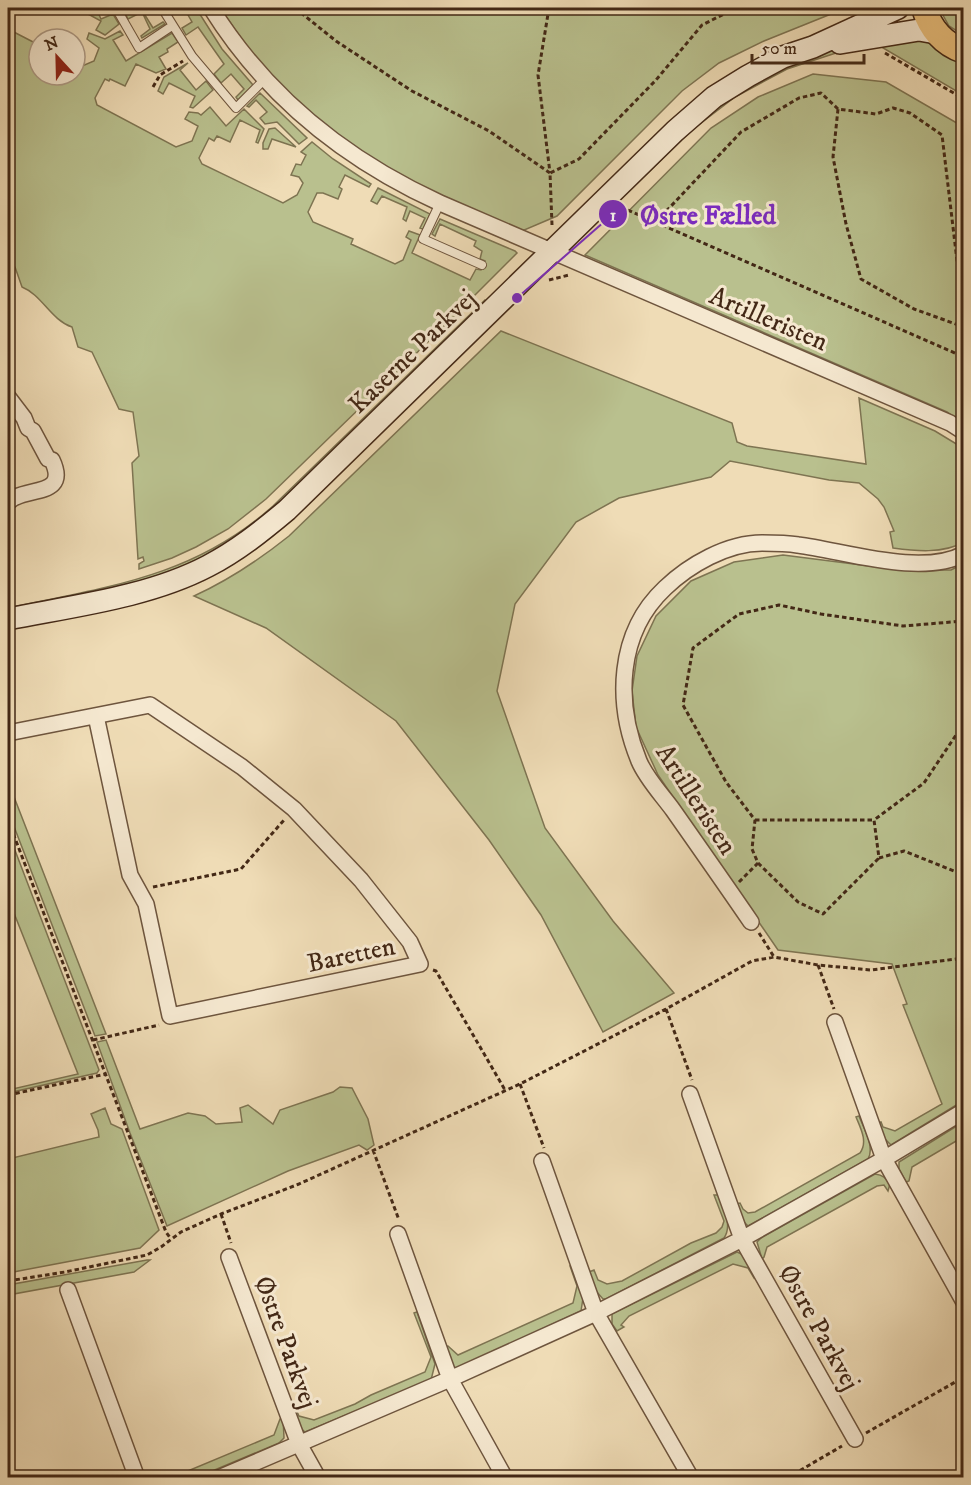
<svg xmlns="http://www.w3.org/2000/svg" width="971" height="1485" font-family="'IM FELL DW Pica',serif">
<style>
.green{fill:#b9c08e;stroke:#7e7452;stroke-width:1.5}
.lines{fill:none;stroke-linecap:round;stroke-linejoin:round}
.lane-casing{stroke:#6e553e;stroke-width:10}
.street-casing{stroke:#6e553e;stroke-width:18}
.secondary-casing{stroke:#432816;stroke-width:24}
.primary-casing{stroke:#432816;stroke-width:27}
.path{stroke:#432816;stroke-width:3;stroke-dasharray:4.5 3;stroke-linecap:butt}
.lane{stroke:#f5e8d0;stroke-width:8}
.street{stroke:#f5e8d0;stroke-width:15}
.secondary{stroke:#f5e8d0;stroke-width:21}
.primary{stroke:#e8be7b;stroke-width:24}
.labels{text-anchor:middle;stroke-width:6;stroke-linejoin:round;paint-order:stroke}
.street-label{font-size:26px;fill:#432816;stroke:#f5e8d0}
.leader{fill:none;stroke:#7b2cbf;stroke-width:2}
.callout-dot{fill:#7b2cbf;stroke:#f5e8d0;stroke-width:2}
.mark-label{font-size:18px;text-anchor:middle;font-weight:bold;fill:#fff}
.callout-label{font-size:27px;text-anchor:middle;font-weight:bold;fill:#7b2cbf;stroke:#f5e8d0;stroke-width:6;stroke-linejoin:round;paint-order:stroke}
</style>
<rect width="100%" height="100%" fill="#efdcb6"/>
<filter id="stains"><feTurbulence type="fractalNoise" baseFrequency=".00333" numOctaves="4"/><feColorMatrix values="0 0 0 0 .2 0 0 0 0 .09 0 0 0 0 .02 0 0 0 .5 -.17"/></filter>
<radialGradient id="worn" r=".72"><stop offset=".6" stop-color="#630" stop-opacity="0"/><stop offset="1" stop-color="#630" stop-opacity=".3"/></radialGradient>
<path class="green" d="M 77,8 L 96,8 L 101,19 L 113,14 L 119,24 L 105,35 L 96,30 L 101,21 Z
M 126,8 L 151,8 L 143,12 L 153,28 L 163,22 L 165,24 L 142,38 L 141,36 L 150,29 L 142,12 L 128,19 L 123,9 Z
M 184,8 L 196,8 L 222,49 L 253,85 L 238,100 L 236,97 L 244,89 L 231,74 L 221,83 L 214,74 L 224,64 L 198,27 L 186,35 L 182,28 L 192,22 Z
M 220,8 L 846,8 L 764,41 L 719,63 L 682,91 L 557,216 L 522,231 L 424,189 L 351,146 L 296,101 L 269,73 L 250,51 Z
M 939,8 L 963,8 L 963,35 L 949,26 Z
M 8,29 L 39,45 L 39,75 L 75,75 L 75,69 L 94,61 L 99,48 L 87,39 L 89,33 L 105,39 L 120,31 L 123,35 L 113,40 L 126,61 L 172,33 L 178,42 L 167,49 L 168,52 L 159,57 L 166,69 L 156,73 L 136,64 L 125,86 L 110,79 L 109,81 L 105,79 L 95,98 L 97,105 L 176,147 L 192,141 L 198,126 L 185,119 L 189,112 L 198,113 L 201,115 L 210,107 L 226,126 L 244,109 L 264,129 L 258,143 L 256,142 L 260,130 L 240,120 L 230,142 L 217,136 L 214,141 L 209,138 L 199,158 L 202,164 L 283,203 L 297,195 L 303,183 L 299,177 L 291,175 L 296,164 L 301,165 L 306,155 L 301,152 L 312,142 L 333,159 L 371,184 L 369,187 L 345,175 L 339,187 L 342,189 L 338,199 L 323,193 L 317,193 L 308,212 L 313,222 L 353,239 L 351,244 L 395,264 L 403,260 L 411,240 L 406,237 L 409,231 L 420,235 L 412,253 L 470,280 L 476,269 L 481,270 L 485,261 L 480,259 L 482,251 L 474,246 L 476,241 L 440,224 L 435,236 L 432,234 L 440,219 L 515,251 L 517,253 L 430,340 L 266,499 L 228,529 L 196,547 L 172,558 L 139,569 L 139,564 L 144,561 L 143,557 L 138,559 L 132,463 L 139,456 L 133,412 L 119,409 L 92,352 L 78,347 L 72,327 C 51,320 42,295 22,287 L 15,267 L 8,264 Z
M 925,39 L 963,62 L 963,95 L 878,45 Z
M 838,49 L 839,52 L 787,69 L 735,97 L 692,130 L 582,237 L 579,235 L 701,117 L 759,78 L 811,55 Z
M 188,63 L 180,70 L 196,90 L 206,81 L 213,90 L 193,108 L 190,107 L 195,96 L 169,83 L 163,94 L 158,91 L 164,77 Z
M 813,74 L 886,82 L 962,126 L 964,147 L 963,423 L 947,412 L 585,255 L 711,128 L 758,97 Z
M 260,93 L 307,138 L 299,144 L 277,122 L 265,124 L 260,118 L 267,112 L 256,100 L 249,107 L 247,106 Z
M 275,128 L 296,147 L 272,139 L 268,149 L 263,149 L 263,143 L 269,129 Z
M 378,188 L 430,214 L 423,229 L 420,228 L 425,218 L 410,211 L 406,221 L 403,219 L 407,207 L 382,196 L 377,204 L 371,201 Z
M 485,300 L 488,302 L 261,521 L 202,559 L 137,584 L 8,612 L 8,608 C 107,587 194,577 273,506 Z
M 501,331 L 732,423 L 737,442 L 747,446 L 866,464 L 859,398 L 935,431 L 963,448 L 964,542 C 943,554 915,551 893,548 L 890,532 L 894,531 L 884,507 L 878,499 L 859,483 L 829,480 L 730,461 L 711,477 L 619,498 L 576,522 L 515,604 L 497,691 L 545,828 L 613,921 L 674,993 L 603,1032 L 541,915 L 489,840 L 396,721 L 266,628 L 194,596 C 229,580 259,560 289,536 Z
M 783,555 L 901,570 L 951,570 L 963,564 L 963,1101 L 891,1145 L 883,1137 L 877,1123 L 881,1122 L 883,1127 L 895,1131 L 942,1104 L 903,1005 L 907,1004 L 892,964 L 778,950 L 658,775 L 636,727 L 632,691 L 637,656 L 656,616 L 691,581 L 734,562 Z
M 8,781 L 16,802 L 106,1034 L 95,1036 L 8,811 Z
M 8,832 L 99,1070 L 97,1073 L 8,1093 L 8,1090 L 78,1074 L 8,898 Z
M 106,1040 L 140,1129 L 188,1113 L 205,1116 L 216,1124 L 242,1122 L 240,1108 L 248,1105 L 273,1124 L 280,1110 L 333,1092 L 340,1087 L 352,1088 L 368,1119 L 374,1145 L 367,1150 L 359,1145 L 288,1171 L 167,1226 L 130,1133 L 97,1042 Z
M 105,1108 L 111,1124 L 122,1129 L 159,1230 L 140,1248 L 8,1273 L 8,1159 L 99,1137 L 98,1130 L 91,1114 Z
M 859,1116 C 864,1129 875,1147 868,1159 L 748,1226 L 740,1218 L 735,1204 L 740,1203 L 743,1209 L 748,1213 L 755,1212 L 860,1153 C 868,1142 861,1129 856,1117 Z
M 963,1122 L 963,1137 L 912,1167 L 909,1181 L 906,1182 L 899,1169 L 899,1162 Z
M 875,1174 C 883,1175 886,1178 890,1184 L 888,1191 L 884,1185 L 877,1186 L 767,1247 L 764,1257 L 762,1259 L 757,1242 L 761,1238 Z
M 714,1195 L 718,1195 C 723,1208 733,1225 724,1238 L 606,1299 L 603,1299 L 596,1291 L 589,1272 L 594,1270 L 598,1280 L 607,1284 L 622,1281 L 691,1243 L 716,1233 L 722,1227 L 724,1221 Z
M 737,1252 L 746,1256 L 756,1274 L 754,1278 L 748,1268 L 733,1264 L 629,1316 L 621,1325 L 624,1327 L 617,1331 L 612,1324 L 612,1314 Z
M 147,1260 L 150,1260 L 134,1272 L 8,1295 L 8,1285 Z
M 572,1265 L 583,1298 L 581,1311 L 456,1369 L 449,1362 L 443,1347 L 448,1346 L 458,1355 L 573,1303 L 577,1286 L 570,1266 Z
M 417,1312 L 435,1364 L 431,1380 L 305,1432 L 298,1426 L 290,1406 L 294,1405 L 299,1416 L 314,1420 L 355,1404 L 371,1395 L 425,1372 L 431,1357 L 414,1313 Z
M 283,1417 L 284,1438 L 279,1443 L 198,1477 L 171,1478 L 274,1435 L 280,1419 Z"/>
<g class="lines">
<g class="lane-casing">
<path id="lane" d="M 116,8 L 139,48 L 172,26
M 162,8 L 192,56 L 236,108 L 265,79
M 440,203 L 423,239 L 482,265"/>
</g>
<g class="street-casing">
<path id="street" d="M 211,8 C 266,96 346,160 440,203 L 950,423 L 964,432
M 8,397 L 24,418 L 28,428 L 33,431 L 48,459 L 52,460 C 68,494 34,488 16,497 C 13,498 11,500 8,502
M 8,733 L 150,705 L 242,767 L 294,809 L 361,880 L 410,942 L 420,964 L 170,1016 L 146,904 L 130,875 L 96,716
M 751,922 C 725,884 699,847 673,810 C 662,795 646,778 639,761 C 615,703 617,633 665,588 C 689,565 727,543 762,543 C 774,543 786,543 798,545 C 845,551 921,577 964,554
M 835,1022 L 884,1159 L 964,1302
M 690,1094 L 742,1239 L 855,1439
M 542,1161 L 596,1313 L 691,1478
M 398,1234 L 450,1379 L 505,1478
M 229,1257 L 299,1444 L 318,1478
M 68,1290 L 137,1478
M 219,1478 L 450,1379 L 596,1313 L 742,1239 L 884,1159 L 964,1111"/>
</g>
<g class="secondary-casing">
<path id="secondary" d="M 840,43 L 919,30 L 936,33
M 8,619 C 73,606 149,597 208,566 C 237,551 262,531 287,510 L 675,131 L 714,97 L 748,76 L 783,57 L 813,47 L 898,8"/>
</g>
<g class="primary-casing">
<path id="primary" d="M 924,8 C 930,28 943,44 964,51"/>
</g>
<path class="path" d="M 295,8 L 336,41 L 412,91 L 489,131 L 550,173
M 549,8 L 538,75 L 550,173
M 56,9 L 56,8
M 885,53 L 964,99
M 153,87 L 160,75 L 183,61
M 838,109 L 833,157 L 846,224 L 861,279 L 914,309 L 964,327
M 621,207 L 964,357
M 656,222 L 741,132 L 799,98 L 821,93 L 838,109 L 876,114 L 893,108 L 910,113 L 942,135 L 958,269 L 964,290
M 552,225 L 550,173 L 579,159 L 656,80 L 702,25 L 736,8
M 549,280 L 569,275
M 964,723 L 924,783 L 874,820 L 879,858 L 904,851 L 959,873 L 964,882
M 8,820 L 166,1232 L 171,1239
M 755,820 L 873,820
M 758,863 L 798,902 L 823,914 L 879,858
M 739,882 L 758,863 L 752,849 L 755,820 L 726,782 L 683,705 L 693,648 L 739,614 L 779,605 L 821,614 L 903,626 L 964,621
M 153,887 L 241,869 L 284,820
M 759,933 L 774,957
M 818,965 L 834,1009
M 433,970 L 436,971 L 505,1090
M 666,1009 L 692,1080
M 93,1040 L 159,1025
M 520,1084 L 544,1148
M 8,1095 L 106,1074
M 373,1150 L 399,1220
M 221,1214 L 231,1243
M 8,1281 L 65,1272 L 147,1255 L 161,1247 L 181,1232 L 221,1214 L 299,1184 L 520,1084 L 666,1009 L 752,961 L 774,957 L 818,965 L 871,970 L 956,959 L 964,960
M 866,1433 L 964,1377
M 787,1478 L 842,1446"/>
<use href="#lane" class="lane"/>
<use href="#street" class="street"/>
<use href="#secondary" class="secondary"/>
<use href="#primary" class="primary"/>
</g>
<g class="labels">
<g class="street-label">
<text transform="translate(769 318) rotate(23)" y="9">Artilleristen</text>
<text transform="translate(412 351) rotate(-44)" y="9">Kaserne Parkvej</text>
<text transform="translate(697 799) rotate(57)" y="9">Artilleristen</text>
<text transform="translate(351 954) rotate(-12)" y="9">Baretten</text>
<text transform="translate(820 1327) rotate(61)" y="9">Østre Parkvej</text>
<text transform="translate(287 1342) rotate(70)" y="9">Østre Parkvej</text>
</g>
</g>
<path class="leader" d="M517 298L613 214"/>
<g class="callout-dot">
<circle cx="517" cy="298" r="6"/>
<circle cx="613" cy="214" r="15"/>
</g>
<g class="mark-label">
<text x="613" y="221">1</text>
</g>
<g class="callout-label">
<text x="708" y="224">Østre Fælled</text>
</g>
<rect width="971" height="1485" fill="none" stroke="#efdcb6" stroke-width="30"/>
<rect x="9" y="9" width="953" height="1467" fill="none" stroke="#432816" stroke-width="3"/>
<rect x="15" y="15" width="941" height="1455" fill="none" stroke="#432816" stroke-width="1.5"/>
<g transform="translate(57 57) rotate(338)"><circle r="28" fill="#f5e8d0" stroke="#ae9b86" stroke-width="1.5"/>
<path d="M0-4.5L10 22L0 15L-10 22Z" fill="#8f2418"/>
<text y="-9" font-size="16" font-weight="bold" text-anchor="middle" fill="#432816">N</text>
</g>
<path d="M752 54v9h112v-9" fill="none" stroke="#432816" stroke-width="3"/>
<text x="761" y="54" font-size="18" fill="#432816" stroke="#f5e8d0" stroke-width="4.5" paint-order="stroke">50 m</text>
<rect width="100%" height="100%" filter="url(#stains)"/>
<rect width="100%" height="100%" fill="url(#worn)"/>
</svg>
